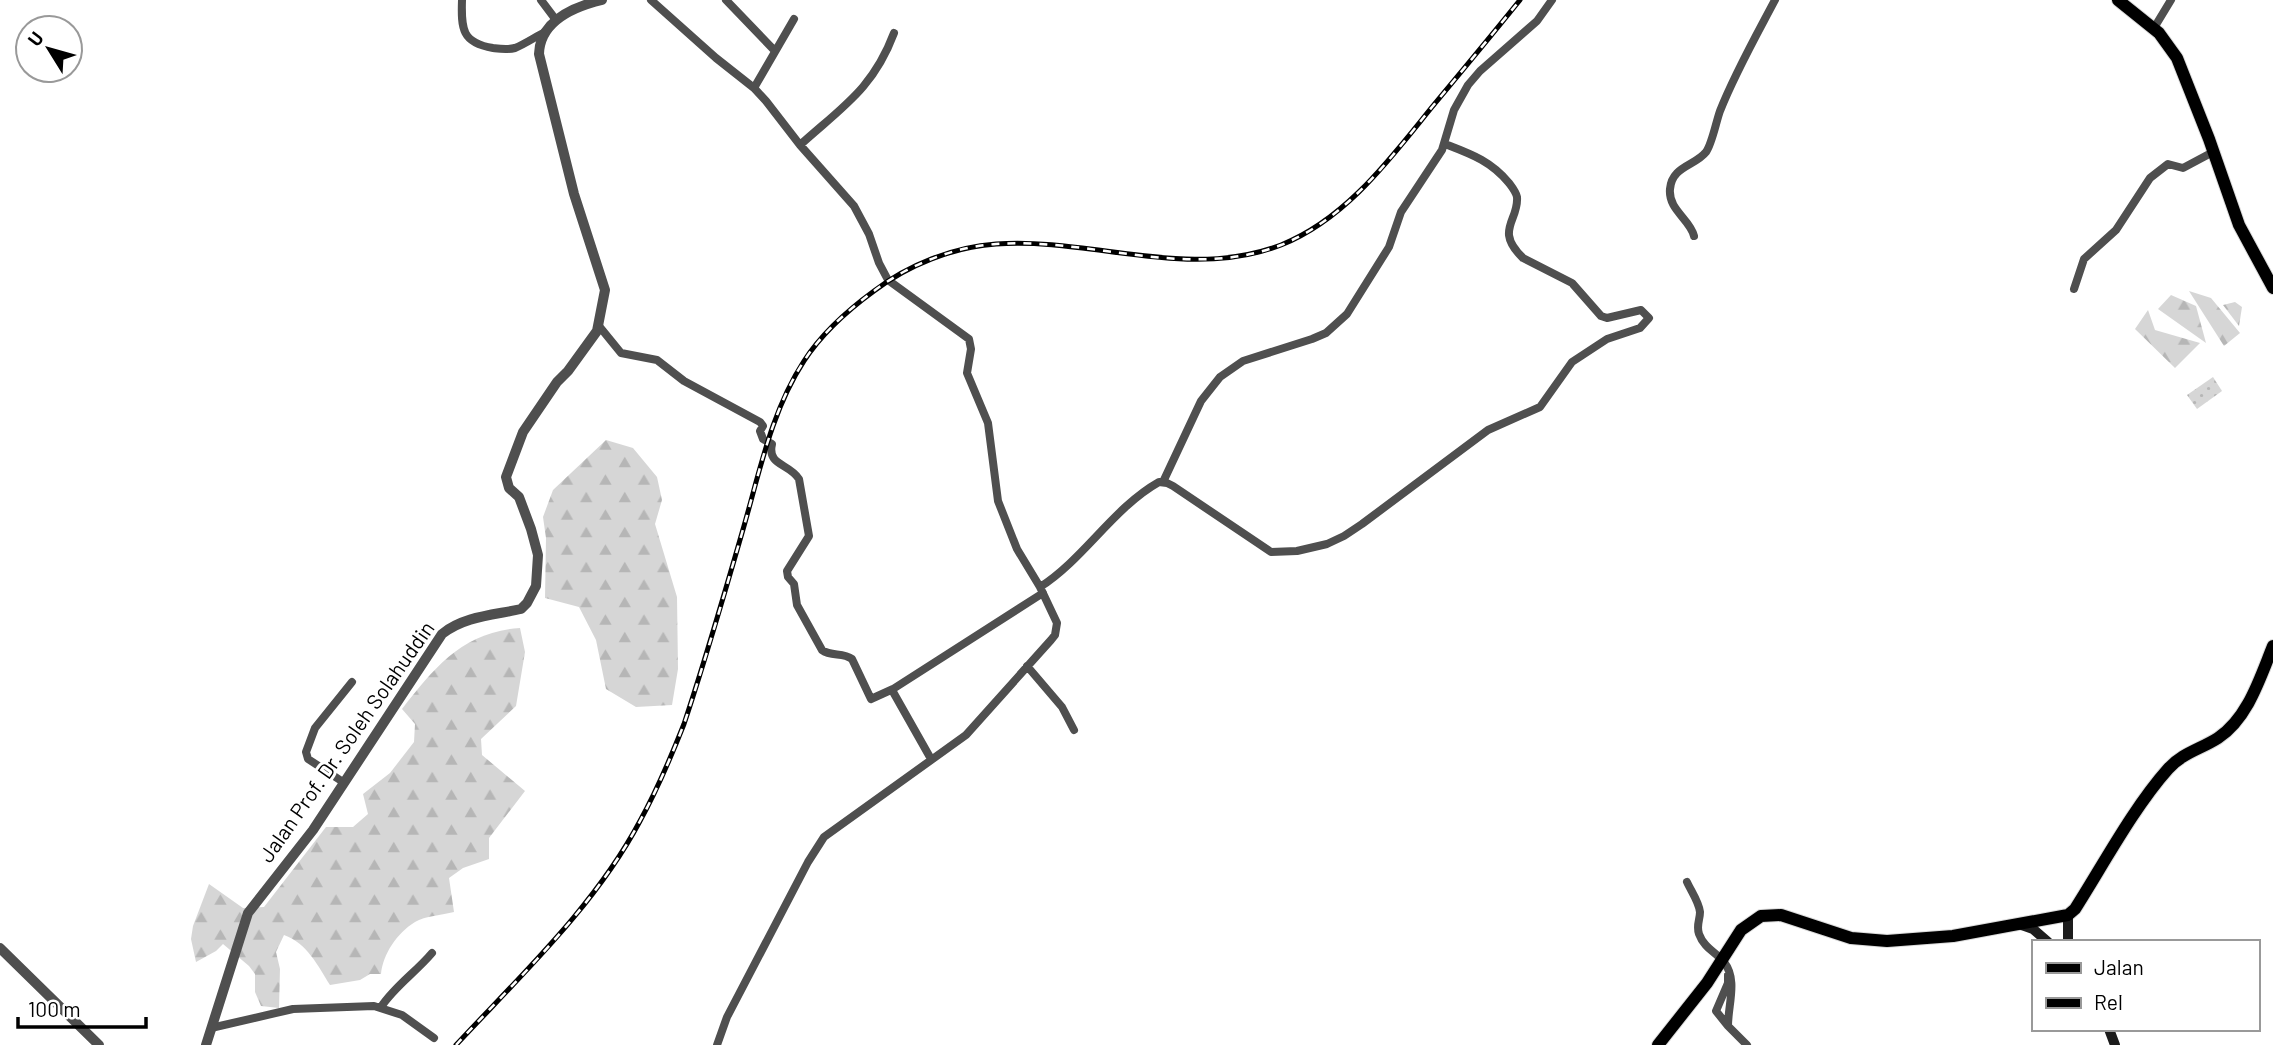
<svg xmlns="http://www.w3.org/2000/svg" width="2273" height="1045" font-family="Barlow,sans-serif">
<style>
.forest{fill:url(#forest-firs)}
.park{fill:url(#park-dots)}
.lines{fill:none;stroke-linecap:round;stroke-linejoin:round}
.primary-casing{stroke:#dbdbdb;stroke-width:14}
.minor{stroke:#4f4f4f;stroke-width:8}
.tertiary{stroke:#4f4f4f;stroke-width:10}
.secondary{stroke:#1c1c1c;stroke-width:10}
.primary{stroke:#000;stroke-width:12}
.rail-casing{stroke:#000;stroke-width:5}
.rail{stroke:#fff;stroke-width:2.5;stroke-dasharray:8;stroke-linecap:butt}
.labels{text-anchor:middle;stroke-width:6;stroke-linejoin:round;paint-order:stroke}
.street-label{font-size:21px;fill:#000;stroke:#fff}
</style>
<defs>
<pattern id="forest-firs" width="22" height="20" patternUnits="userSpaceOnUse" patternTransform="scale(1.75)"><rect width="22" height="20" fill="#d6d6d6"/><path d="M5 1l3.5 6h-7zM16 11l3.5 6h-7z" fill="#b6b6b6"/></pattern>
<pattern id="park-dots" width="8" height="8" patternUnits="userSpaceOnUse" patternTransform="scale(1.75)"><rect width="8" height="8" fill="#d6d6d6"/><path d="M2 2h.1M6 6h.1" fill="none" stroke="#b6b6b6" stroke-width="1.8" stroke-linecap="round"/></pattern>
</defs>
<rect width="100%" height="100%" fill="#fff"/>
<path class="forest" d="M 2189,291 L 2211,298 L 2240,333 L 2224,346 Z
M 2171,295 L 2196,306 L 2206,343 L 2158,309 Z
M 2235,302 L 2242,307 L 2239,326 L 2223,305 Z
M 2148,310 L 2155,330 L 2200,343 L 2175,368 L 2135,329 Z
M 606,440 L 633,448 L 657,477 L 662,500 L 655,524 L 677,597 L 678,669 L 672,705 L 636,707 L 606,689 L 596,640 L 579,607 L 545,598 L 546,538 L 543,517 L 553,490 Z
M 520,628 L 525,652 L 516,706 L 481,739 L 482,755 L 525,791 L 489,838 L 489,859 L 463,868 L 449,878 L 454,912 C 442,915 425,916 415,922 C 397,933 383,954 381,974 L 370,974 L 360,980 L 330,985 C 318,966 307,943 284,935 L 276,952 L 280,969 L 279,1008 L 261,1006 L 255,992 L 255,974 L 249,966 L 223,944 L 216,951 L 196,962 L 191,939 L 193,926 L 209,884 L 243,908 L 264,907 L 326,827 L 353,827 L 368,814 L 363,794 L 390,773 L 414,742 L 415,724 L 402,709 C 435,667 463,632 520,628 Z"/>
<path class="park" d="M 2213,377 L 2222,391 L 2197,409 L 2187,395 Z"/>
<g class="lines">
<g class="primary-casing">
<path id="primary" d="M 2118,0 L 2159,33 L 2177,58 L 2209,139 L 2239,225 L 2273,288
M 1658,1045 L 1707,983 L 1741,930 L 1761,916 L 1781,915 L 1851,938 L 1887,941 L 1953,936 L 2068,915 L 2075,909 C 2103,865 2134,807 2168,769 C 2182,753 2201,749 2218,738 C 2248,718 2260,678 2273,646"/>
</g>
<path class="minor" d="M 462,0 C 461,29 462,43 493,48 C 501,49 507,50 515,48 C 525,44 535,37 545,32
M 541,0 L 556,20
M 651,0 L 716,58 L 754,88 L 766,101 L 800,145 L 854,206 L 869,234 L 879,263 L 888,280 L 969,339 L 971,349 L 967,373 L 988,423 L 998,501 L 1017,549 L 1040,587 L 1057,623 L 1055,635 L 1051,640 L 966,735 L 824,837 L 808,862 L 727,1017 L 717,1045
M 726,0 L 774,50
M 2154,28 L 2171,0
M 754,88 L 794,19
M 800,145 C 842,107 873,89 894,33
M 1694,236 C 1690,219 1668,210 1670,189 C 1672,166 1695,166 1706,152 C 1712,144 1716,122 1720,111 C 1735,73 1756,36 1775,0
M 2074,289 L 2084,259 L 2116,230 L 2150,178 L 2168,164 L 2183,168 L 2213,152
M 599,326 L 621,353 L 657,360 L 684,381 L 760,422 L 763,426 L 760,431 L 763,439 L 772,444 C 767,466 789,463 799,479 L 809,536 L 787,571 L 788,577 L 794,584 L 797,605 L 822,650 C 831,657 843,652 852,659 L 871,699 L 893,689 L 1043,593
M 1163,482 L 1201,401 L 1220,377 L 1243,361 L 1312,339 L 1326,333 L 1347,314 L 1389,247 L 1401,212 L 1442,150 L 1454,110 L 1468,85 L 1480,71 L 1537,21 L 1552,0
M 1040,587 C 1084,559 1113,508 1159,482 L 1167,483 L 1173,486 L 1271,552 L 1297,551 L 1327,544 L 1344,536 L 1362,524 L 1488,430 L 1540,407 L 1572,362 L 1607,339 L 1640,328 L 1649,318 L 1641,310 L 1607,318 L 1601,316 L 1572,283 L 1523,258 C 1494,230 1519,221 1517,197 C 1516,192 1512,187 1509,183 C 1491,161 1471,154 1445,144
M 1027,666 L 1062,707 L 1074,730
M 892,690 L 931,759
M 343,782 L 308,759 L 306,752 L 315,728 L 352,682
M 1687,882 C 1691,891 1699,902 1700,912 C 1700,920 1696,925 1699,934 C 1704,948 1716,952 1724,962 C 1738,980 1728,1004 1728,1026 L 1747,1045
M 1728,975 L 1728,983 L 1716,1011 L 1728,1026
M 381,1007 C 395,986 416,972 432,953
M 211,1028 L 293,1009 L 374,1006 L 402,1015 L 434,1038"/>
<path class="tertiary" d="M 0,948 L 99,1045
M 206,1045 L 248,913 L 313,830 L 442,634 C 464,616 495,615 521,609 L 527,603 L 536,586 L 538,555 L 531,529 L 519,497 L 509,488 L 506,477 L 523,432 L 557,382 L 568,371 L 597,331 L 605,290 L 574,194 L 539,54 C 540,21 573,7 602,0"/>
<path class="secondary" d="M 2068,915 L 2068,942
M 2019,924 L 2033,929 L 2048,942
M 2109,1029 L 2115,1045"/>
<use href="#primary" class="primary"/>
<g class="rail-casing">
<path id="rail" d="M 456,1045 C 521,975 595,906 640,821 C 657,790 671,757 684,724 C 706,658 725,592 744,526 C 760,470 772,410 804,361 C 822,333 848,310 874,291 C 908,265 953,247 996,244 C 1091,237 1188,281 1281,245 C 1346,219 1390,159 1432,107 C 1462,71 1491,36 1520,0"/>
</g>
<use href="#rail" class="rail"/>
</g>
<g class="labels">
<g class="street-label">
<text transform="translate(347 742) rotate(-55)" y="7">Jalan Prof. Dr. Soleh Solahuddin</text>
</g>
</g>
<rect x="2032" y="940" width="228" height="91" fill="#ffffff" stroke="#999999" stroke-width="2"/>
<rect x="2046" y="963" width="35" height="10" fill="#000000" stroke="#999999" stroke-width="2"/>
<text x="2094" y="975" font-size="21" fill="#000000">Jalan</text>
<rect x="2046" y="998" width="35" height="10" fill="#000000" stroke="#999999" stroke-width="2"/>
<text x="2094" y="1010" font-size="21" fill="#000000">Rel</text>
<g transform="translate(49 49) rotate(307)"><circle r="33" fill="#ffffff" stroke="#999999" stroke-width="2"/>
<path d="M0-5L12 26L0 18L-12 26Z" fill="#000000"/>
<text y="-10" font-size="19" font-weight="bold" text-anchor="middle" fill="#000000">U</text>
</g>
<path d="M18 1017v10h128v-10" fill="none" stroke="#000000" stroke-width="3.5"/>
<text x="28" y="1017" font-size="21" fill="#000000" stroke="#ffffff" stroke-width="5" paint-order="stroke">100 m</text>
</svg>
